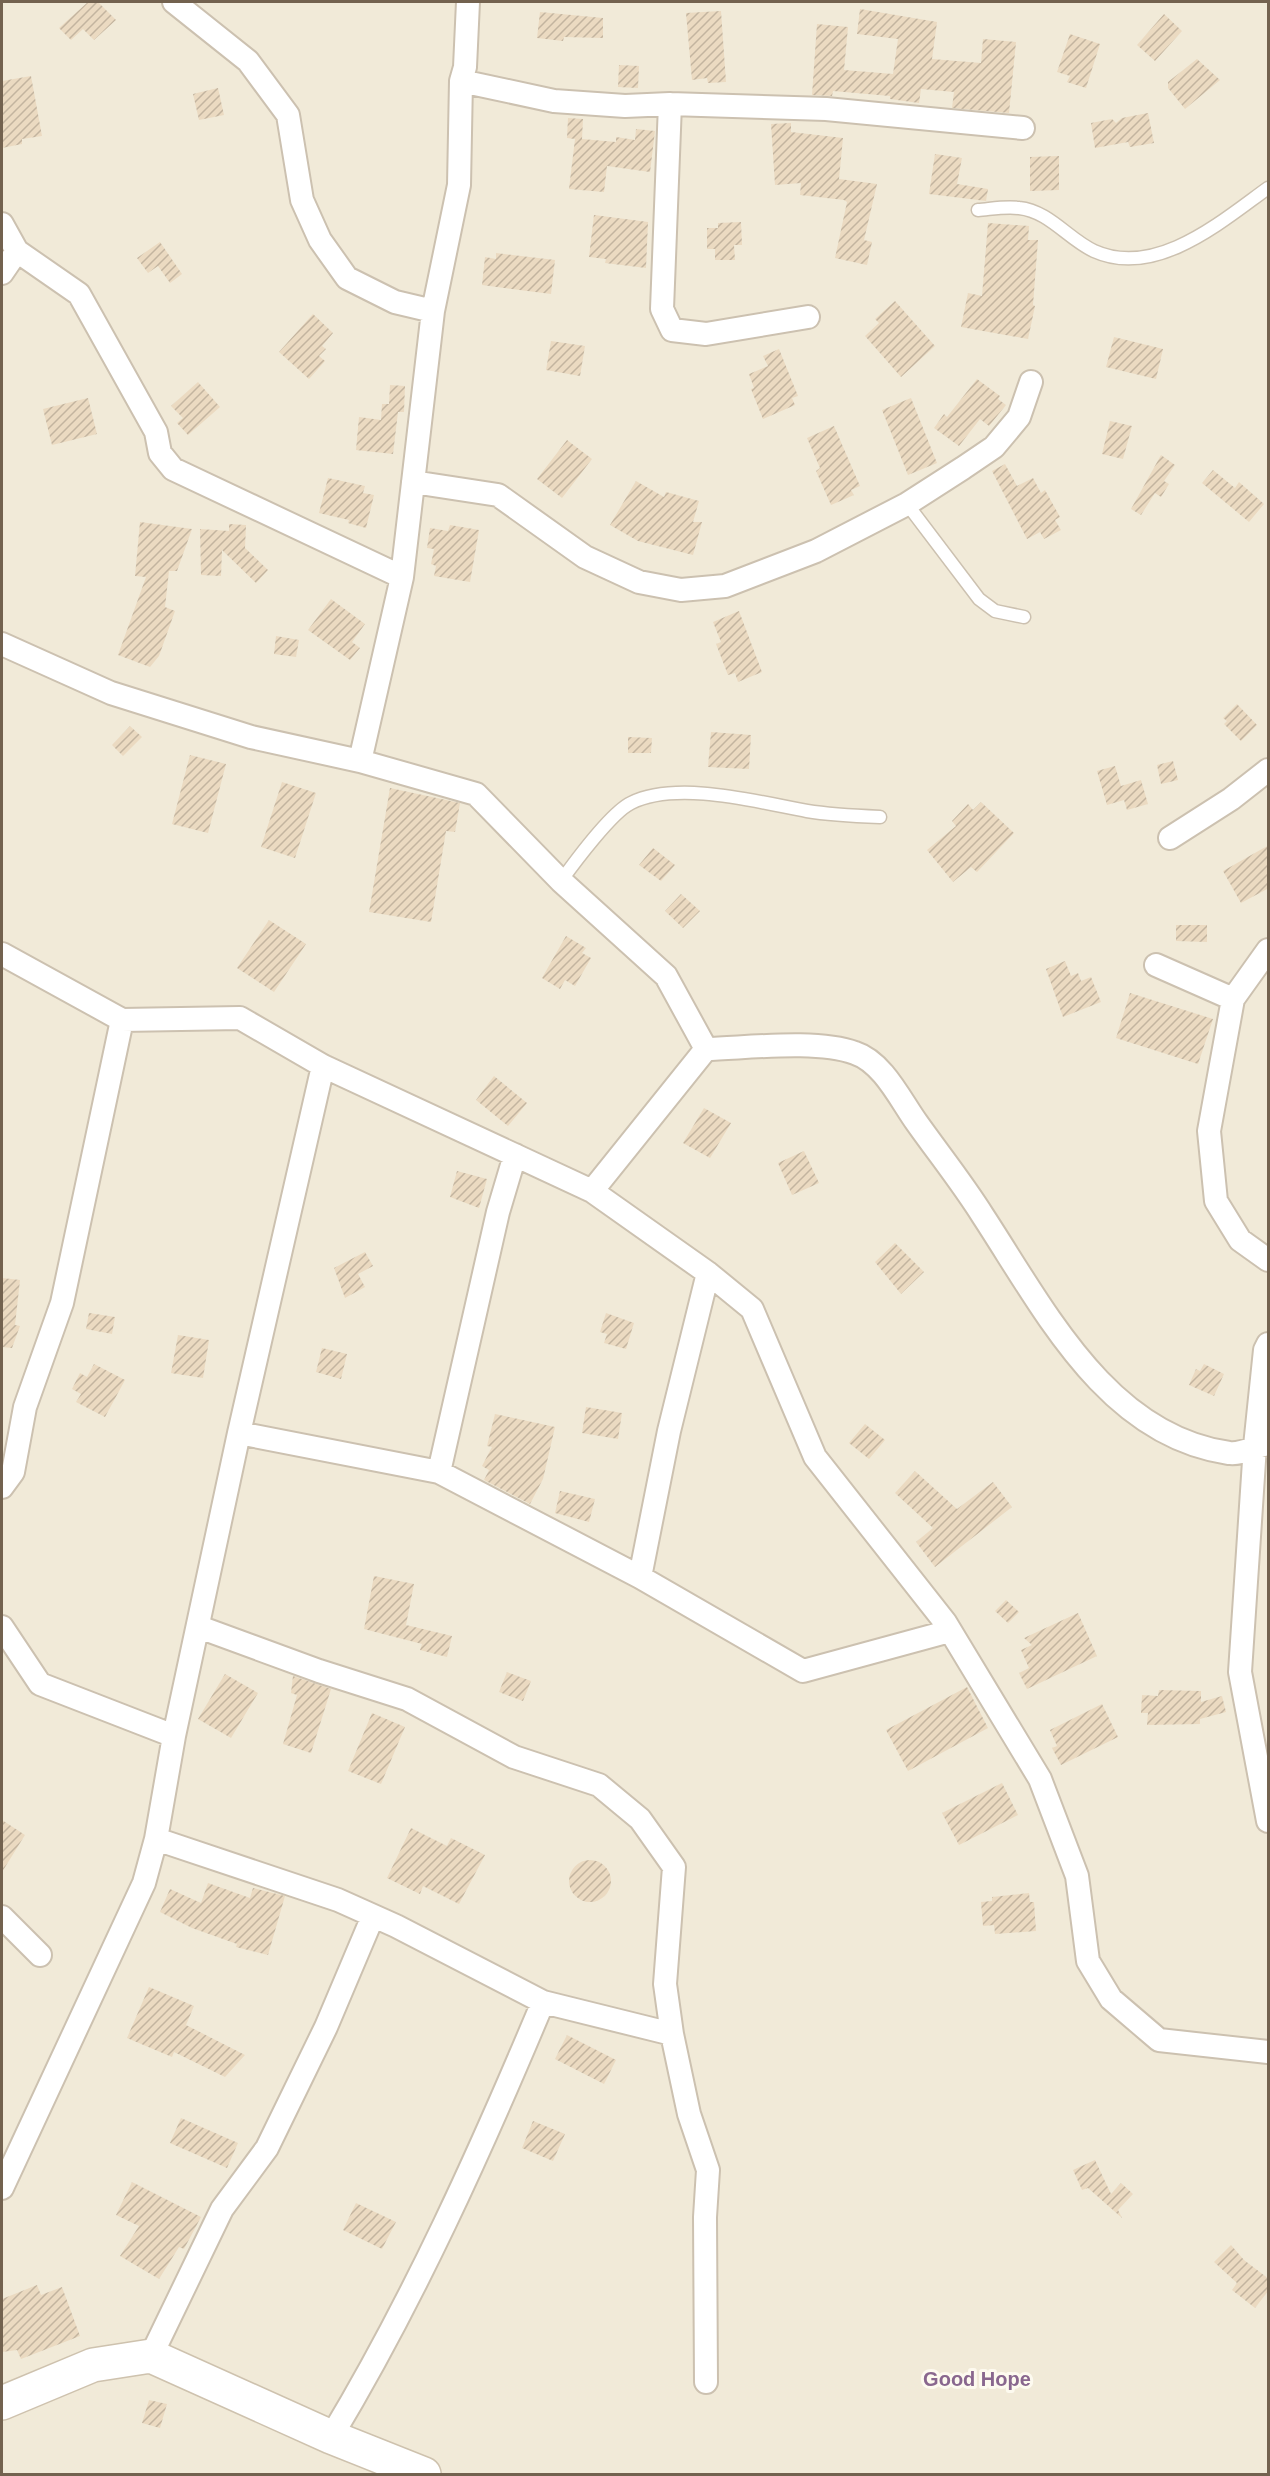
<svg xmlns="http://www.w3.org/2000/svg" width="1270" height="2476" font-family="Arial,sans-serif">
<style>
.residential{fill:#f1ead8}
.building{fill:url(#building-hatch)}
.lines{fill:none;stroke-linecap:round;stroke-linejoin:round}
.lane-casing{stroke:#ccc1b0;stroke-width:15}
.street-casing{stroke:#ccc1b0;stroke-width:26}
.secondary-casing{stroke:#cec2ae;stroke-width:36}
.lane{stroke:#fff;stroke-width:12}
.street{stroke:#fff;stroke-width:22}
.secondary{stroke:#fff;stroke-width:33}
.labels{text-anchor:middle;stroke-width:6;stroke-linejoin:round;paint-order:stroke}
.neighbourhood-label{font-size:20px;font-weight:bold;fill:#89678e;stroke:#fdfaef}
</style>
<defs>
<pattern id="building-hatch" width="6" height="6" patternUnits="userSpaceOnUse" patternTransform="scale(1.5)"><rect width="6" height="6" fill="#ebdac1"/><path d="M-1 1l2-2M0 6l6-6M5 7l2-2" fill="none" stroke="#c3b49f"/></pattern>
</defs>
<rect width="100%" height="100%" fill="#fbf7e9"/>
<path class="residential" d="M 2,2 L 1268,2 L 1268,2474 L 2,2474 Z"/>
<path class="building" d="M 88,2 L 98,2 L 116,20 L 94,40 L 83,29 L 71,40 L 59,28 Z
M 860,9 L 937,22 L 932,59 L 981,63 L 983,39 L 1016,42 L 1009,113 L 952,108 L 954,92 L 921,89 L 919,103 L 890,99 L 890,96 L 833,91 L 832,96 L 812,95 L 817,24 L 848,27 L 844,70 L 893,74 L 898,39 L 857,34 Z
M 721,11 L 726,82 L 708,83 L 707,78 L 692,80 L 686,13 Z
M 540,12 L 603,18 L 603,38 L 564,37 L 563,41 L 537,38 Z
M 1164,14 L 1182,31 L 1155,61 L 1137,45 Z
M 1070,34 L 1100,44 L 1086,88 L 1067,82 L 1070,76 L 1057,72 Z
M 1197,59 L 1220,80 L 1185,109 L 1168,88 L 1168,82 Z
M 619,65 L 639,66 L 638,88 L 618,87 Z
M 31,76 L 42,136 L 22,139 L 22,144 L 2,148 L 2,81 Z
M 218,88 L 224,115 L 199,120 L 193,94 Z
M 1148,113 L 1154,143 L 1130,147 L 1128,142 L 1095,148 L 1091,123 L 1112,119 L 1116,123 L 1122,118 Z
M 568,118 L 583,119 L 582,139 L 616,142 L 616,137 L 635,140 L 636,129 L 655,131 L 650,172 L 607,166 L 604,192 L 569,189 L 575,139 L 567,138 Z
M 791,123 L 791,132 L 843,138 L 839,179 L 877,184 L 864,240 L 872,242 L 867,265 L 835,258 L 847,202 L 844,200 L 800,195 L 801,183 L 775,185 L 771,124 Z
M 935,154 L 962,158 L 957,184 L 988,189 L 986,201 L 929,194 Z
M 1059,156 L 1059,190 L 1030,191 L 1030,157 Z
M 594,215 L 648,222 L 646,268 L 605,263 L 606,259 L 589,257 Z
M 741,222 L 742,245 L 734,245 L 735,260 L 715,260 L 715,249 L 707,249 L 707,228 L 718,228 L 718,223 Z
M 988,223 L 1029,226 L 1028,240 L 1038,240 L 1033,305 L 1035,306 L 1028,339 L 961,327 L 968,293 L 982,296 Z
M 160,242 L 182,274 L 170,283 L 158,266 L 148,273 L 137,258 Z
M 496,253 L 555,260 L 551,294 L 482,285 L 485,257 L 496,259 Z
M 895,301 L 935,346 L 901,377 L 865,336 L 879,323 L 875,319 Z
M 313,314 L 333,333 L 322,346 L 326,349 L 319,356 L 325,361 L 309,379 L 279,352 Z
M 1114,337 L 1163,349 L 1156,379 L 1106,367 Z
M 551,341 L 585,346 L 580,376 L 546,370 Z
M 779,349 L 798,396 L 792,398 L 795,405 L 763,419 L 751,389 L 754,388 L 749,374 L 768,366 L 763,356 Z
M 977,379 L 1000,396 L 998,399 L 1006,405 L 989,426 L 980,419 L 959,446 L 934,428 L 944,414 L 947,417 Z
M 198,382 L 220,407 L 188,435 L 177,423 L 183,418 L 171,406 Z
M 390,385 L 405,386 L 404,412 L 398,412 L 393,454 L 356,450 L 359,417 L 381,420 L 382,404 L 389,404 Z
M 88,398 L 97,434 L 52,445 L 43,409 Z
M 911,398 L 937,463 L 908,475 L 882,410 Z
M 1110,421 L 1132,426 L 1123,459 L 1102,454 Z
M 834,426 L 860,486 L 851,490 L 854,495 L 831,505 L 816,471 L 820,468 L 807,438 Z
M 567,440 L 592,459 L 562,498 L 537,479 Z
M 1161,455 L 1175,465 L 1164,481 L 1169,484 L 1161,497 L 1155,493 L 1141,515 L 1131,509 Z
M 1005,464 L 1017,486 L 1033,478 L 1041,493 L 1045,490 L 1060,517 L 1055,520 L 1061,530 L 1044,539 L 1040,532 L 1027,539 L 992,471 Z
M 1213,470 L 1235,488 L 1239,482 L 1264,504 L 1249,522 L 1202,483 Z
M 328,478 L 365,486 L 363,493 L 374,495 L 366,528 L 348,523 L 349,520 L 319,513 Z
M 636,481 L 664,497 L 666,492 L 699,501 L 693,522 L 702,522 L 693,555 L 638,541 L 610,525 Z
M 140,522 L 192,529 L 177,571 L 169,571 L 165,607 L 175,611 L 159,656 L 150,667 L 118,655 L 146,577 L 135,576 Z
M 229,524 L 246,525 L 245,548 L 268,570 L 256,583 L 222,550 L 221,576 L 201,575 L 200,529 L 229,531 Z
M 450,525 L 479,530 L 470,582 L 434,576 L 436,566 L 431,564 L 434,549 L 427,548 L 430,528 L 448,531 Z
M 331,599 L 365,624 L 352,642 L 360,648 L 350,660 L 308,630 Z
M 739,611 L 762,672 L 738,682 L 735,673 L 728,675 L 716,644 L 721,642 L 713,622 Z
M 276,636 L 299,640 L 296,657 L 274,654 Z
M 1237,704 L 1257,725 L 1241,741 L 1224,724 L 1227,721 L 1223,718 Z
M 130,726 L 142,737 L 123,756 L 112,745 Z
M 711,732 L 751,735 L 749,769 L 708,767 Z
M 628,737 L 652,738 L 651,753 L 628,753 Z
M 190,755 L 226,764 L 208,833 L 172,824 Z
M 1173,761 L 1178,780 L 1161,784 L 1157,765 Z
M 1115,766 L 1121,786 L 1141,780 L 1148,804 L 1127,810 L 1124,800 L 1107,805 L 1097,771 Z
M 282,782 L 316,793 L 295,858 L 261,847 Z
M 390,788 L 460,803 L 455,832 L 446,831 L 431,922 L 369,912 Z
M 981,802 L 1014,833 L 977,872 L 971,867 L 953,882 L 927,850 L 956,826 L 952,821 L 968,804 L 973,810 Z
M 1269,845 L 1269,888 L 1241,903 L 1223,871 Z
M 653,848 L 675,865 L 661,881 L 639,865 Z
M 681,894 L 700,911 L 683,928 L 665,911 Z
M 269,920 L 306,944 L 274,992 L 237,968 Z
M 1176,925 L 1207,925 L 1207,942 L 1176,941 Z
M 566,936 L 586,948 L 582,953 L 591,958 L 575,986 L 565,980 L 560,989 L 542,978 Z
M 1065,961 L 1071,976 L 1078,973 L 1081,981 L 1091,977 L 1101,1002 L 1063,1017 L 1046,969 Z
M 1130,993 L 1213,1019 L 1198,1064 L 1116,1038 Z
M 494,1076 L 527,1103 L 508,1126 L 476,1100 Z
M 704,1108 L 731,1123 L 710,1158 L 683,1143 Z
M 804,1151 L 819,1183 L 792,1195 L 778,1163 Z
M 457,1171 L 487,1179 L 479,1208 L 450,1197 Z
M 895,1243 L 924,1272 L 901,1294 L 875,1262 Z
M 365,1252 L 373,1266 L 358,1274 L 365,1287 L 345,1298 L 334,1268 Z
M 2,1278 L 20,1280 L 15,1325 L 20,1326 L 12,1348 L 2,1347 Z
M 89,1313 L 115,1317 L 112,1334 L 86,1329 Z
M 606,1313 L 634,1323 L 626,1349 L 604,1343 L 607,1334 L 600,1332 Z
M 178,1335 L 209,1340 L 203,1378 L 171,1373 Z
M 322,1348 L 347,1354 L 341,1379 L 316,1372 Z
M 94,1364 L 125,1380 L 105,1417 L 76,1402 L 81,1394 L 72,1389 L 80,1373 L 87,1377 Z
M 1204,1364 L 1224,1374 L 1214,1396 L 1189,1385 L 1196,1369 L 1200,1371 Z
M 586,1407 L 622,1413 L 618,1439 L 582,1433 Z
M 495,1414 L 555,1427 L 543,1479 L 530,1504 L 484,1480 L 489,1470 L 482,1466 L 492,1447 L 487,1446 Z
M 865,1424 L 885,1440 L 869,1459 L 849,1443 Z
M 915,1471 L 957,1509 L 993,1482 L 1012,1507 L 935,1567 L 916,1542 L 933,1528 L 895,1493 Z
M 560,1491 L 595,1499 L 589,1522 L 555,1513 Z
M 374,1576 L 414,1584 L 406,1625 L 452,1636 L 447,1657 L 420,1650 L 422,1644 L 364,1629 Z
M 1006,1600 L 1019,1612 L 1008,1623 L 995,1611 Z
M 1078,1613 L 1097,1656 L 1027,1689 L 1019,1673 L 1029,1668 L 1021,1650 L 1032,1645 L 1024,1638 Z
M 507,1672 L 531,1681 L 523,1701 L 499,1692 Z
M 225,1674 L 258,1693 L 231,1738 L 198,1719 Z
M 293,1676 L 331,1689 L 311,1753 L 283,1744 L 297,1695 L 291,1693 Z
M 967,1687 L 988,1728 L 908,1771 L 886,1730 Z
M 1159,1690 L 1201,1691 L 1201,1702 L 1222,1696 L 1226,1712 L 1200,1719 L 1200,1724 L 1147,1725 L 1148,1713 L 1141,1713 L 1142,1695 L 1158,1696 Z
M 1102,1704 L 1118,1737 L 1061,1765 L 1052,1748 L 1057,1746 L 1050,1730 Z
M 372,1713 L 405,1727 L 381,1784 L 348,1771 Z
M 1002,1783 L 1018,1815 L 959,1845 L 942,1813 Z
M 2,1820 L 25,1835 L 2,1872 Z
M 411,1828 L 447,1846 L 451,1838 L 485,1855 L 459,1904 L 423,1886 L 420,1894 L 387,1878 Z
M569 1881a21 21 0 1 1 42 0a21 21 0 1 1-42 0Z
M 208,1883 L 250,1898 L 253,1888 L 285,1896 L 268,1955 L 236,1947 L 237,1944 L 192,1928 L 160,1912 L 170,1889 L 201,1903 Z
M 1029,1893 L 1030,1902 L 1034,1902 L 1036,1931 L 995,1934 L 994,1925 L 983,1926 L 981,1902 L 992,1901 L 992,1897 Z
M 149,1987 L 194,2006 L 186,2025 L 245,2055 L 225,2077 L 174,2052 L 172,2057 L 127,2038 Z
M 567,2035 L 616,2060 L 604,2084 L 555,2059 Z
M 181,2118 L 238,2143 L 227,2168 L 170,2143 Z
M 533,2121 L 565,2134 L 553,2161 L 522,2148 Z
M 1095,2160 L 1111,2194 L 1121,2183 L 1133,2194 L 1118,2210 L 1122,2218 L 1088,2188 L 1082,2190 L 1073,2170 Z
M 132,2182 L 201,2217 L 184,2249 L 179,2247 L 159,2279 L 120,2256 L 139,2226 L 116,2215 Z
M 356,2203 L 396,2222 L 382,2249 L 343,2230 Z
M 1231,2245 L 1244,2260 L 1269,2279 L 1269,2290 L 1255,2308 L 1232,2290 L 1237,2283 L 1214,2262 Z
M 37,2285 L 41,2295 L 62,2287 L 80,2336 L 21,2359 L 17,2350 L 2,2352 L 2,2299 Z
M 149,2400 L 167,2404 L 160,2428 L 142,2423 Z"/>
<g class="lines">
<g class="lane-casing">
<path id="lane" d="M 978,210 C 991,209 1006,206 1019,208 C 1049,211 1068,239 1094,251 C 1156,279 1222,221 1268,188
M 907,504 L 979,599 L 995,611 L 1024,617
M 561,881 C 574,863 612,812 631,803 C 677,780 758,802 807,811 C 831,815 855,816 880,817"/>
</g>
<g class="street-casing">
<path id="street" d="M 174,2 L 248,61 L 288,115 L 302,200 L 320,240 L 347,278 L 395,302 L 433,311
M 461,81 L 554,101 L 625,106 L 670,104 L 826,109 L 1023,128
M 670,104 L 662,309 L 672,330 L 706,334 L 808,317
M 2,224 L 17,251 L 79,294 L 156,432 L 160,453 L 173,469 L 402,577 L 433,311 L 459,185 L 461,81 L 465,67 L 468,2
M 2,273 L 17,251
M 413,482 L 498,495 L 585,557 L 639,582 L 681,590 L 725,586 L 816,551 L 907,504 L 963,468 L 994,447 L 1019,417 L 1031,382
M 402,577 L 360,761 L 476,794 L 561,881 L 666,976 L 706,1049
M 2,644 L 111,693 L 251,737 L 360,761
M 1170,838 L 1231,799 L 1268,770
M 1268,950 L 1233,999 L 1209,1131 L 1216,1201 L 1240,1240 L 1268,1260
M 2,954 L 122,1020 L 240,1018 L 323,1066 L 592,1191 L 706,1049 C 747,1048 817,1039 855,1053 C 883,1062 901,1101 917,1123 C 939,1154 963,1184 983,1216 C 1044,1309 1107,1436 1229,1453 C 1240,1455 1257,1446 1268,1444
M 1156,965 L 1233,999
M 592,1191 L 708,1273 L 752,1309 L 815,1457 L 945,1622 L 1040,1779 L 1077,1876 L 1088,1961 L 1111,1999 L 1159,2040 L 1268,2052
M 1268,1344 L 1265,1350 L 1255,1446 L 1240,1672 L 1268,1821
M 239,1433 L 439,1472 L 640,1577 L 803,1671 L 950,1631
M 439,1472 L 498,1212 L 515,1155
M 2,1487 L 13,1472 L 25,1407 L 62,1303 L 122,1020
M 640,1577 L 669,1431 L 708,1273
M 2,1627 L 40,1684 L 174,1736
M 199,1627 L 319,1671 L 407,1699 L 514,1757 L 599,1785 L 640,1819 L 674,1867 L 665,1984 L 672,2034 L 689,2114 L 708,2170 L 705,2217 L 706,2382
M 156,1839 L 338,1900 L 396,1926 L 543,2002 L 672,2034
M 2,1917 L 40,1955
M 2,2188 L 144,1883 L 156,1839 L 174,1736 L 239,1433 L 323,1066
M 151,2356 L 222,2209 L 267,2148 L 326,2027 L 373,1916
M 331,2437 C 414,2299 481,2150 543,2002"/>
</g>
<g class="secondary-casing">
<path id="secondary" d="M 2,2403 L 93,2365 L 151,2356 L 331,2437 L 424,2474"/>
</g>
<use href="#lane" class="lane"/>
<use href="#street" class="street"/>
<use href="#secondary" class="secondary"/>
</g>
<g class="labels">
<g class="neighbourhood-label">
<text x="977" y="2386">Good Hope</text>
</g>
</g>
<rect width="1270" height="2476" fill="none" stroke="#73624f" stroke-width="6"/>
</svg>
